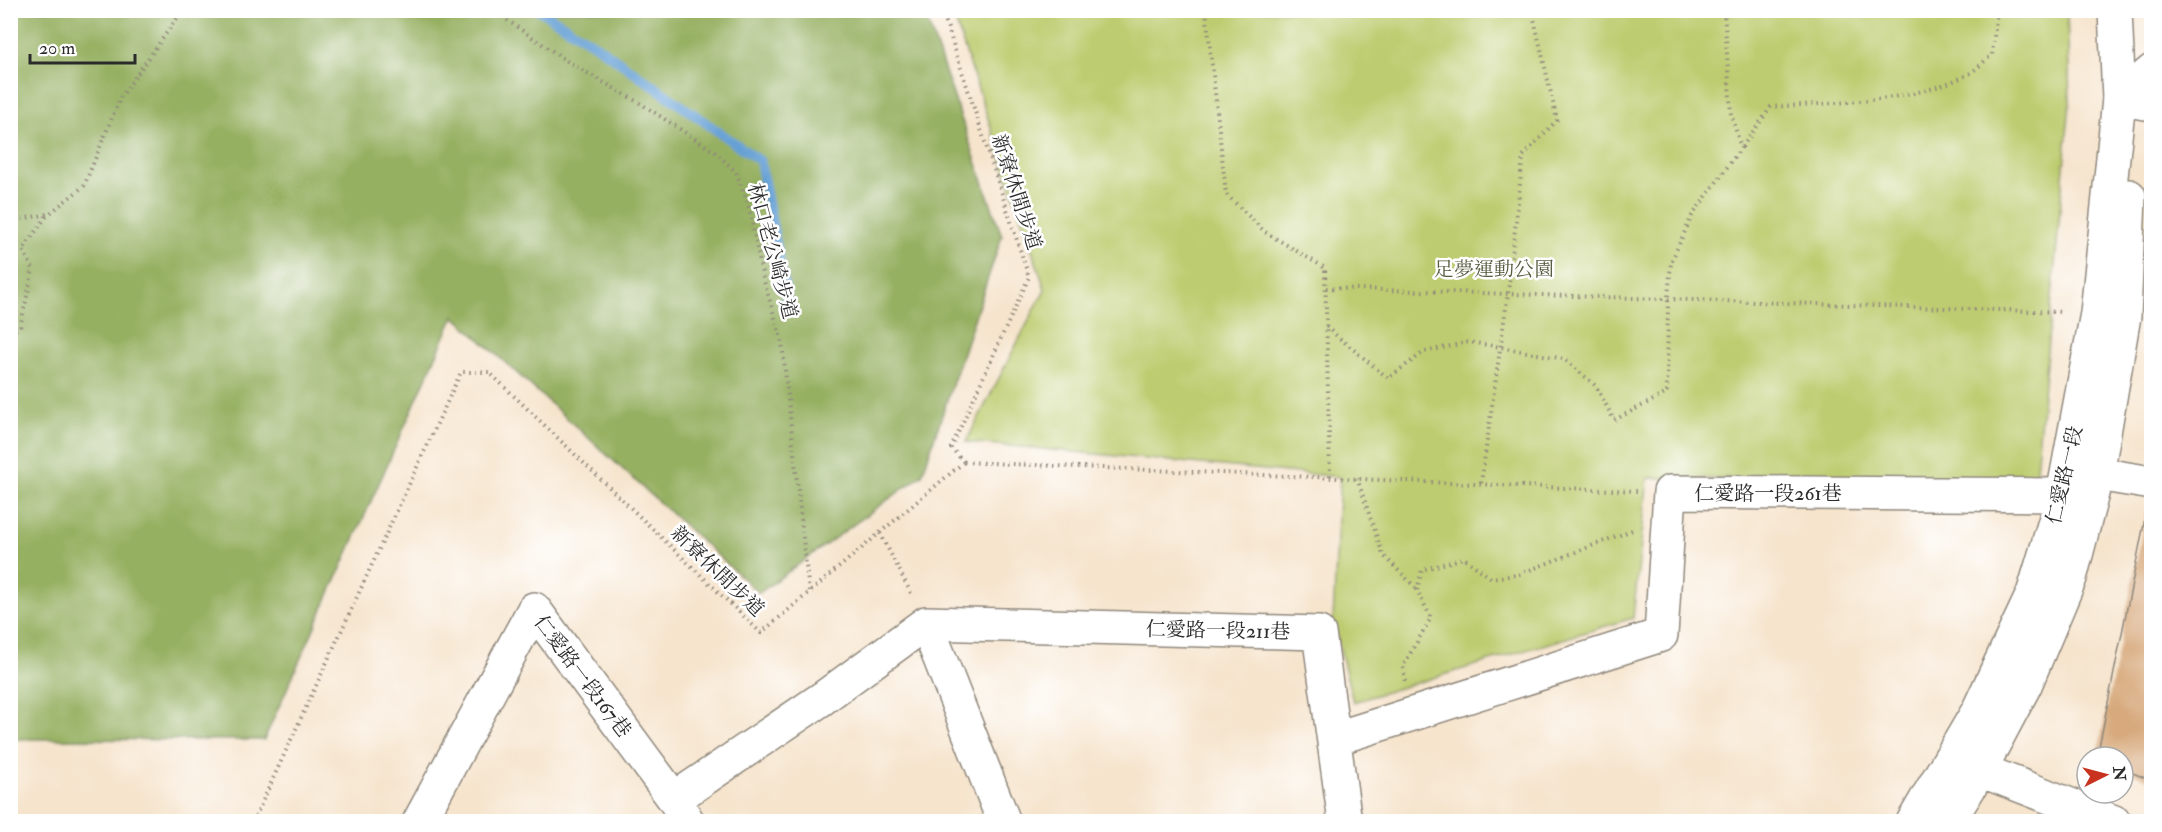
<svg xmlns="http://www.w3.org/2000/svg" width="2162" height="832" font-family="'IM FELL Double Pica','Noto Serif TC',serif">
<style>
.green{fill:#bdcc6f;stroke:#747c4d;stroke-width:1.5}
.forest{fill:#96b062;stroke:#606e46;stroke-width:1.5}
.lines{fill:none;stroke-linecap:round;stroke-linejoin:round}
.stream{stroke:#66a0d5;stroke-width:10}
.building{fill:#d7a97b}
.minor-casing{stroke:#90887c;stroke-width:36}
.secondary-casing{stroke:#90887c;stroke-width:36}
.path{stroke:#90887c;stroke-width:4;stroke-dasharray:1.5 4.5;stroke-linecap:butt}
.minor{stroke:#fff;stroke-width:33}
.secondary{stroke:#fff;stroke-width:33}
.labels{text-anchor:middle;stroke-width:5;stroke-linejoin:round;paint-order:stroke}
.street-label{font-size:20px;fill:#2b2b2b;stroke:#fff}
.park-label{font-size:20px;fill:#575b3f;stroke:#fff}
</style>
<rect width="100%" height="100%" fill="#fff"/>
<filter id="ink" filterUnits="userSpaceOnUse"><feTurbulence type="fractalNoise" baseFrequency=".0167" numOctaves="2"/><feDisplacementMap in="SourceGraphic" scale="12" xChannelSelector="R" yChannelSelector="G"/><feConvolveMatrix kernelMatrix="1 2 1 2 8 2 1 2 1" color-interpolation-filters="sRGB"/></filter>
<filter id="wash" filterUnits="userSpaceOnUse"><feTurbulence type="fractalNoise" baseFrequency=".008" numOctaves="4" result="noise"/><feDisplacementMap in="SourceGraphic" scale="24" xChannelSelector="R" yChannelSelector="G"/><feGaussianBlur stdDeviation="1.35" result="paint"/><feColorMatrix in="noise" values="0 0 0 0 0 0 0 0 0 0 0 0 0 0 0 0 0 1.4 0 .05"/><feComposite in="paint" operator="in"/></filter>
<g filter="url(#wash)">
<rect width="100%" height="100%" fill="#f6e4cc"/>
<path class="green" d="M 952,11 L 2067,11 L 2070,102 L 2035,481 L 1648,478 L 1633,618 L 1353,702 L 1333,621 L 1340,477 L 966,442 L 1045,289 Z"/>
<path class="forest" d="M 11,10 L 924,11 L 1002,236 L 922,475 L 759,593 L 454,316 L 264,740 L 11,739 Z"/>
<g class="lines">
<path class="stream" d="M 539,10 L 594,44 L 760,161 L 789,311"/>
</g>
<g id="blocks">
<path class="building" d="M 2149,499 L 2152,500 L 2152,781 L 2123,769 L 2123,757 L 2097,757 Z"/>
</g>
</g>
<g filter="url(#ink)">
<use href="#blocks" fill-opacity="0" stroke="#90887c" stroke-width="1.5"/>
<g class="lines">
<g class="minor-casing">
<path id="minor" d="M 2119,99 L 2152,71
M 926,623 L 1004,822
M 1334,739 L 1661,635 L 1670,492 L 2063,495 L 2097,474 L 2152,483
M 1980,770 L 2114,822
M 674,799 L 823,698 L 926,623 L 1319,633 L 1345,822
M 419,822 L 534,609 L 674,799 L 688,822
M 1913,822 L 1978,711 L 2033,594 L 2063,495 L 2097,313 L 2119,99
M 1948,822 L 1980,770 L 2025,685 L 2070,578 L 2097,474 L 2124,316 L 2129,196"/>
</g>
<g class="secondary-casing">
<path id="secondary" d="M 2115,10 L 2119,99 L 2152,104"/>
</g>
<path class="path" d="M 492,10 L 567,61 L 643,105 L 715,152 L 736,172 L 748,203 L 763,278 L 782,342 L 809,593
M 942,10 L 1029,277 L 951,448 L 964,462
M 1206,10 L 1226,194 L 1265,232 L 1325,268 L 1330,477
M 1742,147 L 1771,107 C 1835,102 1907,104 1967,75 C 1976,70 1984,61 1992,55 L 1997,10
M 10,221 L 49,214 L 84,186 L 120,98 L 183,10
M 1326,288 L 2063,312
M 1326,327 L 1388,378 L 1424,352 L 1469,342 L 1500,347 L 1564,359 L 1596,386 L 1614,420 L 1667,393 L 1668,298 L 1671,262 L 1692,216 L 1741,148 L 1731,113 L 1724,10
M 10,332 L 20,328 L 33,269 L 23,250 L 48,214
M 964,462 L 1637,491
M 1357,478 L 1383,555 L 1417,589
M 1481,483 L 1508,293 L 1523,156 L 1557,120 L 1532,10
M 880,533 L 911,593
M 1405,681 L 1403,666 L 1431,618 L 1417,590 L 1422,570 L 1464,558 L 1491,578 L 1517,575 L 1635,529
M 253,822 L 461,372 L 489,372 L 761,633 L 964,462"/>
<use href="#minor" class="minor"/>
<use href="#secondary" class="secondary"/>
</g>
</g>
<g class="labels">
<g class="street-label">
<text transform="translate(1017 192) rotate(72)" y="7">新寮休閒步道</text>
<text transform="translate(773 251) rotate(75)" y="7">林口老公崎步道</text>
<text transform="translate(2064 475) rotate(-77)" y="7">仁愛路一段</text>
<text x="1768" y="500">仁愛路一段261巷</text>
<text transform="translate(718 571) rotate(44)" y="7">新寮休閒步道</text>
<text transform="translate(1218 630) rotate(1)" y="7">仁愛路一段211巷</text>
<text transform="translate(583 676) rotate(53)" y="7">仁愛路一段167巷</text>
</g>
<g class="park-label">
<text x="1494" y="276">足夢運動公園</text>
</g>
</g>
<rect width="2162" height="832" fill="none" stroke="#fff" stroke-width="36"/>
<g transform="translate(2105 775) rotate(84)"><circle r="28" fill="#ffffff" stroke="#aaaaaa" stroke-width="1.5"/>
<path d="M0-4.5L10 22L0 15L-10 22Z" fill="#c8321e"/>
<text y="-9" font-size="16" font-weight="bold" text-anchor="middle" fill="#2b2b2b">N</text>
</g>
<path d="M30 54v9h105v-9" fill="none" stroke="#2b2b2b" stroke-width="3"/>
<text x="39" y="54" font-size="18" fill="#2b2b2b" stroke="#ffffff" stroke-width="4.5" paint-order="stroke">20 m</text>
</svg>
